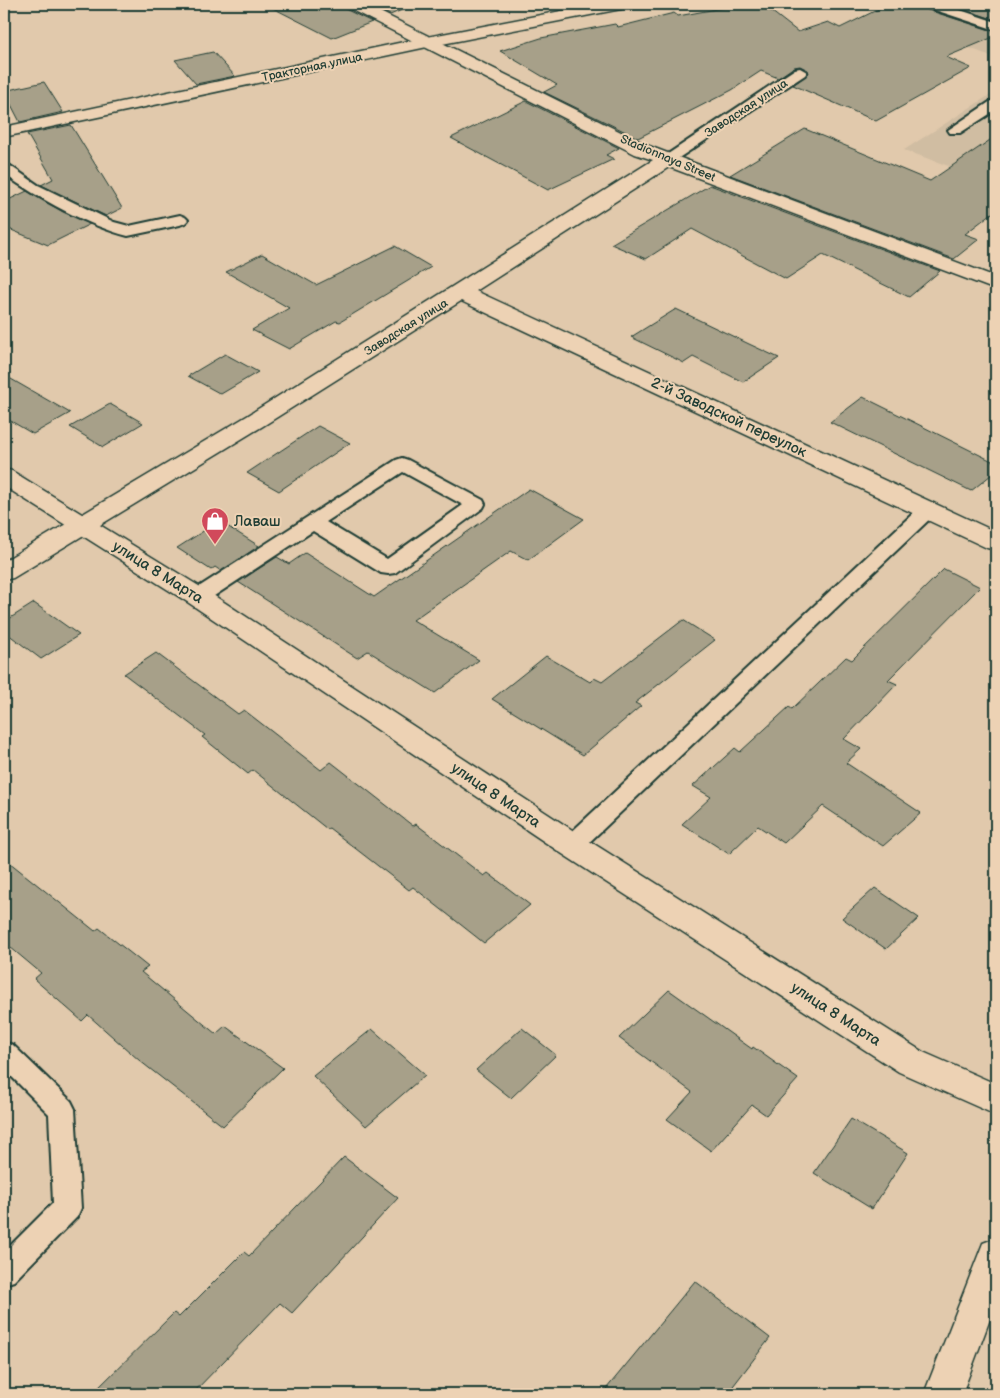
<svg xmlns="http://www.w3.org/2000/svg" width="1000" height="1398" font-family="'Balsamiq Sans',sans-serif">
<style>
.built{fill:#d0bda2}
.building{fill:#a7a089;stroke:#1f3d34}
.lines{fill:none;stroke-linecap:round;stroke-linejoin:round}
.lane-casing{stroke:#1f3d34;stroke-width:4}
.street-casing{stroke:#1f3d34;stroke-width:3}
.secondary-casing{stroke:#1f3d34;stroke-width:3}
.lane{fill:#edd2b4;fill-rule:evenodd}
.street{fill:#edd2b4;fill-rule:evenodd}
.secondary{fill:#edd2b4;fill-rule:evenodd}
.labels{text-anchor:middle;stroke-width:4;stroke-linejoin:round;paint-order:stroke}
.far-street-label{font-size:12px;fill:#1f3d34;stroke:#edd2b4}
.street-label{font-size:15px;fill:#1f3d34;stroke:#edd2b4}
.poi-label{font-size:15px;fill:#1f3d34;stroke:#edd2b4;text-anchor:start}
</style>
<rect width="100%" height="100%" fill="#e1c9ac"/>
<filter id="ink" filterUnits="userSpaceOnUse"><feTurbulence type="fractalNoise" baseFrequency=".02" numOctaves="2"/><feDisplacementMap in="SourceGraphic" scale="10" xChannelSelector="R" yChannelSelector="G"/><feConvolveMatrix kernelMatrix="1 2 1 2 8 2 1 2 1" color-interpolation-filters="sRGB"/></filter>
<g filter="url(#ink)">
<path class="built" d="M 866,4 L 996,4 L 996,58 L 927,32 Z
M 996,91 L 996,183 L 904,150 Z"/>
<path class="building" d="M 265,4 L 342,4 L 345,9 L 372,22 L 332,38 Z
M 368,4 L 414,4 L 414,5 L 390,15 Z
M 744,4 L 762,4 L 798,32 L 828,22 L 840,28 L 889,4 L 922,4 L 925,9 L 996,32 L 996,36 L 946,57 L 971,68 L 876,121 L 793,85 L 809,73 L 808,70 L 800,66 L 794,67 L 778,78 L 761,71 L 732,90 L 638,138 L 544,92 L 557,85 L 500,51 L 541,38 L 615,24 L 618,27 L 674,13 L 678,16 Z
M 947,4 L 996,4 L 996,20 Z
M 213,52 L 235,76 L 196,84 L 175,60 Z
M 44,82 L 63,112 L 20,122 L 4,91 Z
M 526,101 L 619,148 L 606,155 L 614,159 L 548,190 L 451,138 Z
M 71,125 L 122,208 L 106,216 L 41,185 L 53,179 L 27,134 Z
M 805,129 L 930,181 L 996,136 L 996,210 L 965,234 L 979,239 L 954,259 L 730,175 Z
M 710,185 L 940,271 L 909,297 L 823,255 L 786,279 L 692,229 L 646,259 L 611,244 Z
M 27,191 L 63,212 L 90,224 L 48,245 L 4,227 L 4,202 Z
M 395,246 L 431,267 L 340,322 L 336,321 L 289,349 L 252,330 L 289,308 L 226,272 L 262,254 L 316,285 Z
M 676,309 L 749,344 L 779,358 L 743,382 L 693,357 L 684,363 L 631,337 Z
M 225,354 L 258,372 L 221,394 L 188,376 Z
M 4,375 L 70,413 L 33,434 L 4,417 Z
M 863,397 L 996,463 L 996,471 L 971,491 L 830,422 Z
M 110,404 L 143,423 L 103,447 L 70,427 Z
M 318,426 L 350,443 L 279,491 L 247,473 Z
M 529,489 L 584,519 L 528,560 L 511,551 L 413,620 L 479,660 L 435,693 L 368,651 L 357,658 L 238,582 L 277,557 L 289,564 L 305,553 L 374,597 Z
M 219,521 L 259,546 L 221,571 L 215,567 L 211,570 L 177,548 Z
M 944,569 L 980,587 L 888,680 L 897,684 L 844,739 L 861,749 L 846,763 L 921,813 L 883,846 L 823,806 L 784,843 L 758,826 L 729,854 L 682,824 L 711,797 L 693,786 L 735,748 L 740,752 L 789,707 L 792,709 L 846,657 L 852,660 Z
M 34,603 L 79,635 L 41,659 L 4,631 L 4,622 Z
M 683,620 L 715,640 L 635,703 L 641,706 L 583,755 L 492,699 L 546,656 L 590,682 L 594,678 L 602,682 Z
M 156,653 L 238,714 L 244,710 L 321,770 L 331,762 L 413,826 L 416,824 L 484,876 L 488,873 L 530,905 L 484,943 L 413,887 L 409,890 L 329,828 L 327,829 L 253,770 L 248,774 L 202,737 L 205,735 L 124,674 Z
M 4,858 L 95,931 L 99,928 L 148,967 L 141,972 L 216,1034 L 225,1026 L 283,1068 L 223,1126 L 140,1061 L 88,1015 L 82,1021 L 34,979 L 41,973 L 4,942 Z
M 875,888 L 919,918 L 886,949 L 842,918 Z
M 669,990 L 752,1049 L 753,1047 L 798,1079 L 766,1115 L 752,1105 L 711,1151 L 667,1119 L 692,1092 L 619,1038 Z
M 522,1028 L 556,1055 L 511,1098 L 476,1070 Z
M 372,1029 L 425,1075 L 366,1126 L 313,1076 Z
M 851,1119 L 908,1153 L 872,1209 L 814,1173 Z
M 344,1157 L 398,1198 L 292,1313 L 280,1303 L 192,1394 L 92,1394 L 174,1313 L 179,1317 L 244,1252 L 249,1256 Z
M 695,1281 L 770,1338 L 727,1394 L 602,1394 Z"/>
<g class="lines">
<g class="lane-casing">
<path id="lane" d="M 924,4 L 942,4 L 996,22 L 996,30 L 926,7 Z
M 800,68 L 807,72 L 805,75 L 671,163 L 661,163 L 659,160 L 795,69 Z
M 996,100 L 996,110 L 960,133 L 950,133 L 948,130 L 991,101 Z
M 4,164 L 9,165 L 38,185 L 114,222 L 129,226 L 180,215 L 185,217 L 188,220 L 185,223 L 180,225 L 128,236 C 88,226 38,198 4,174 Z
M 402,458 L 408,460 L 483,500 L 485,504 L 483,508 L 395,573 L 388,574 L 381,573 L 313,531 L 205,602 L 198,604 L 191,602 L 188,597 L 191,592 L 396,460 ZM 403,472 L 463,505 L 387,559 L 326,522 Z
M 928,504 L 935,506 L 937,510 L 935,514 L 580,851 L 572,854 L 564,851 L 560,845 L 564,839 L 921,506 Z
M 4,1042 L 13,1045 L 71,1101 L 75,1109 L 81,1208 L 77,1217 L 14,1281 L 4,1284 L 4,1252 L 53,1203 L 49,1114 L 4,1069 Z"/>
</g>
<g class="street-casing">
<path id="street" d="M 344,4 L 364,4 L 649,146 L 996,277 L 996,290 L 669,167 L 476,291 L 996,532 L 996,550 L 987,548 L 461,301 L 263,426 L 13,578 L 4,580 L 4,561 L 247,416 L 653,160 L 635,154 L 346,7 Z
M 996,1238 L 996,1303 L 962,1394 L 924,1394 L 983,1243 Z"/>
</g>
<g class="secondary-casing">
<path id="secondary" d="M 597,4 L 629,4 L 627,7 L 621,9 L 427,47 L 4,137 L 4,127 L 427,37 Z
M 4,469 L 12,471 L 207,591 L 583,837 L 923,1052 L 996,1084 L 996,1115 L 899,1072 L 561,853 L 189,603 L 4,486 Z"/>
</g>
<use href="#lane" class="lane"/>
<use href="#street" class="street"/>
<use href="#secondary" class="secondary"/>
</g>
</g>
<defs>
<g id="shop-pin" transform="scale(1.4375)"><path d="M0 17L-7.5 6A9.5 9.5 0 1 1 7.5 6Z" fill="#d1495b" stroke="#edd2b4"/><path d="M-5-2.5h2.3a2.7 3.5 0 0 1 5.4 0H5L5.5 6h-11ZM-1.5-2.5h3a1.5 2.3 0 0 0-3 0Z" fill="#fff"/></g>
</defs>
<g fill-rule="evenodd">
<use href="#shop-pin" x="215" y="521"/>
</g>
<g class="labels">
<g class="far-street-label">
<text transform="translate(312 67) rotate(-12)" y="4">Тракторная улица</text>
<text transform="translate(746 108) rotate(-33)" y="4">Заводская улица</text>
<text transform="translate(668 158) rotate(23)" y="4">Stadionnaya Street</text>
<text transform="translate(406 327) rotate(-32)" y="4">Заводская улица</text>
</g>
<g class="street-label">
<text transform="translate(729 417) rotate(25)" y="5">2-й Заводской переулок</text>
<text transform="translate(158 572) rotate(32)" y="5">улица 8 Марта</text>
<text transform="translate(496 795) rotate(34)" y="5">улица 8 Марта</text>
<text transform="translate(836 1014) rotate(33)" y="5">улица 8 Марта</text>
</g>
<g class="poi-label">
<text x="234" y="526">Лаваш</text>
</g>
</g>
<rect width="1000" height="1398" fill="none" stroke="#edd2b4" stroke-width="20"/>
<rect x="10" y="10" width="980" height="1378" fill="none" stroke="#1f3d34" stroke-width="2" filter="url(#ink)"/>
</svg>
